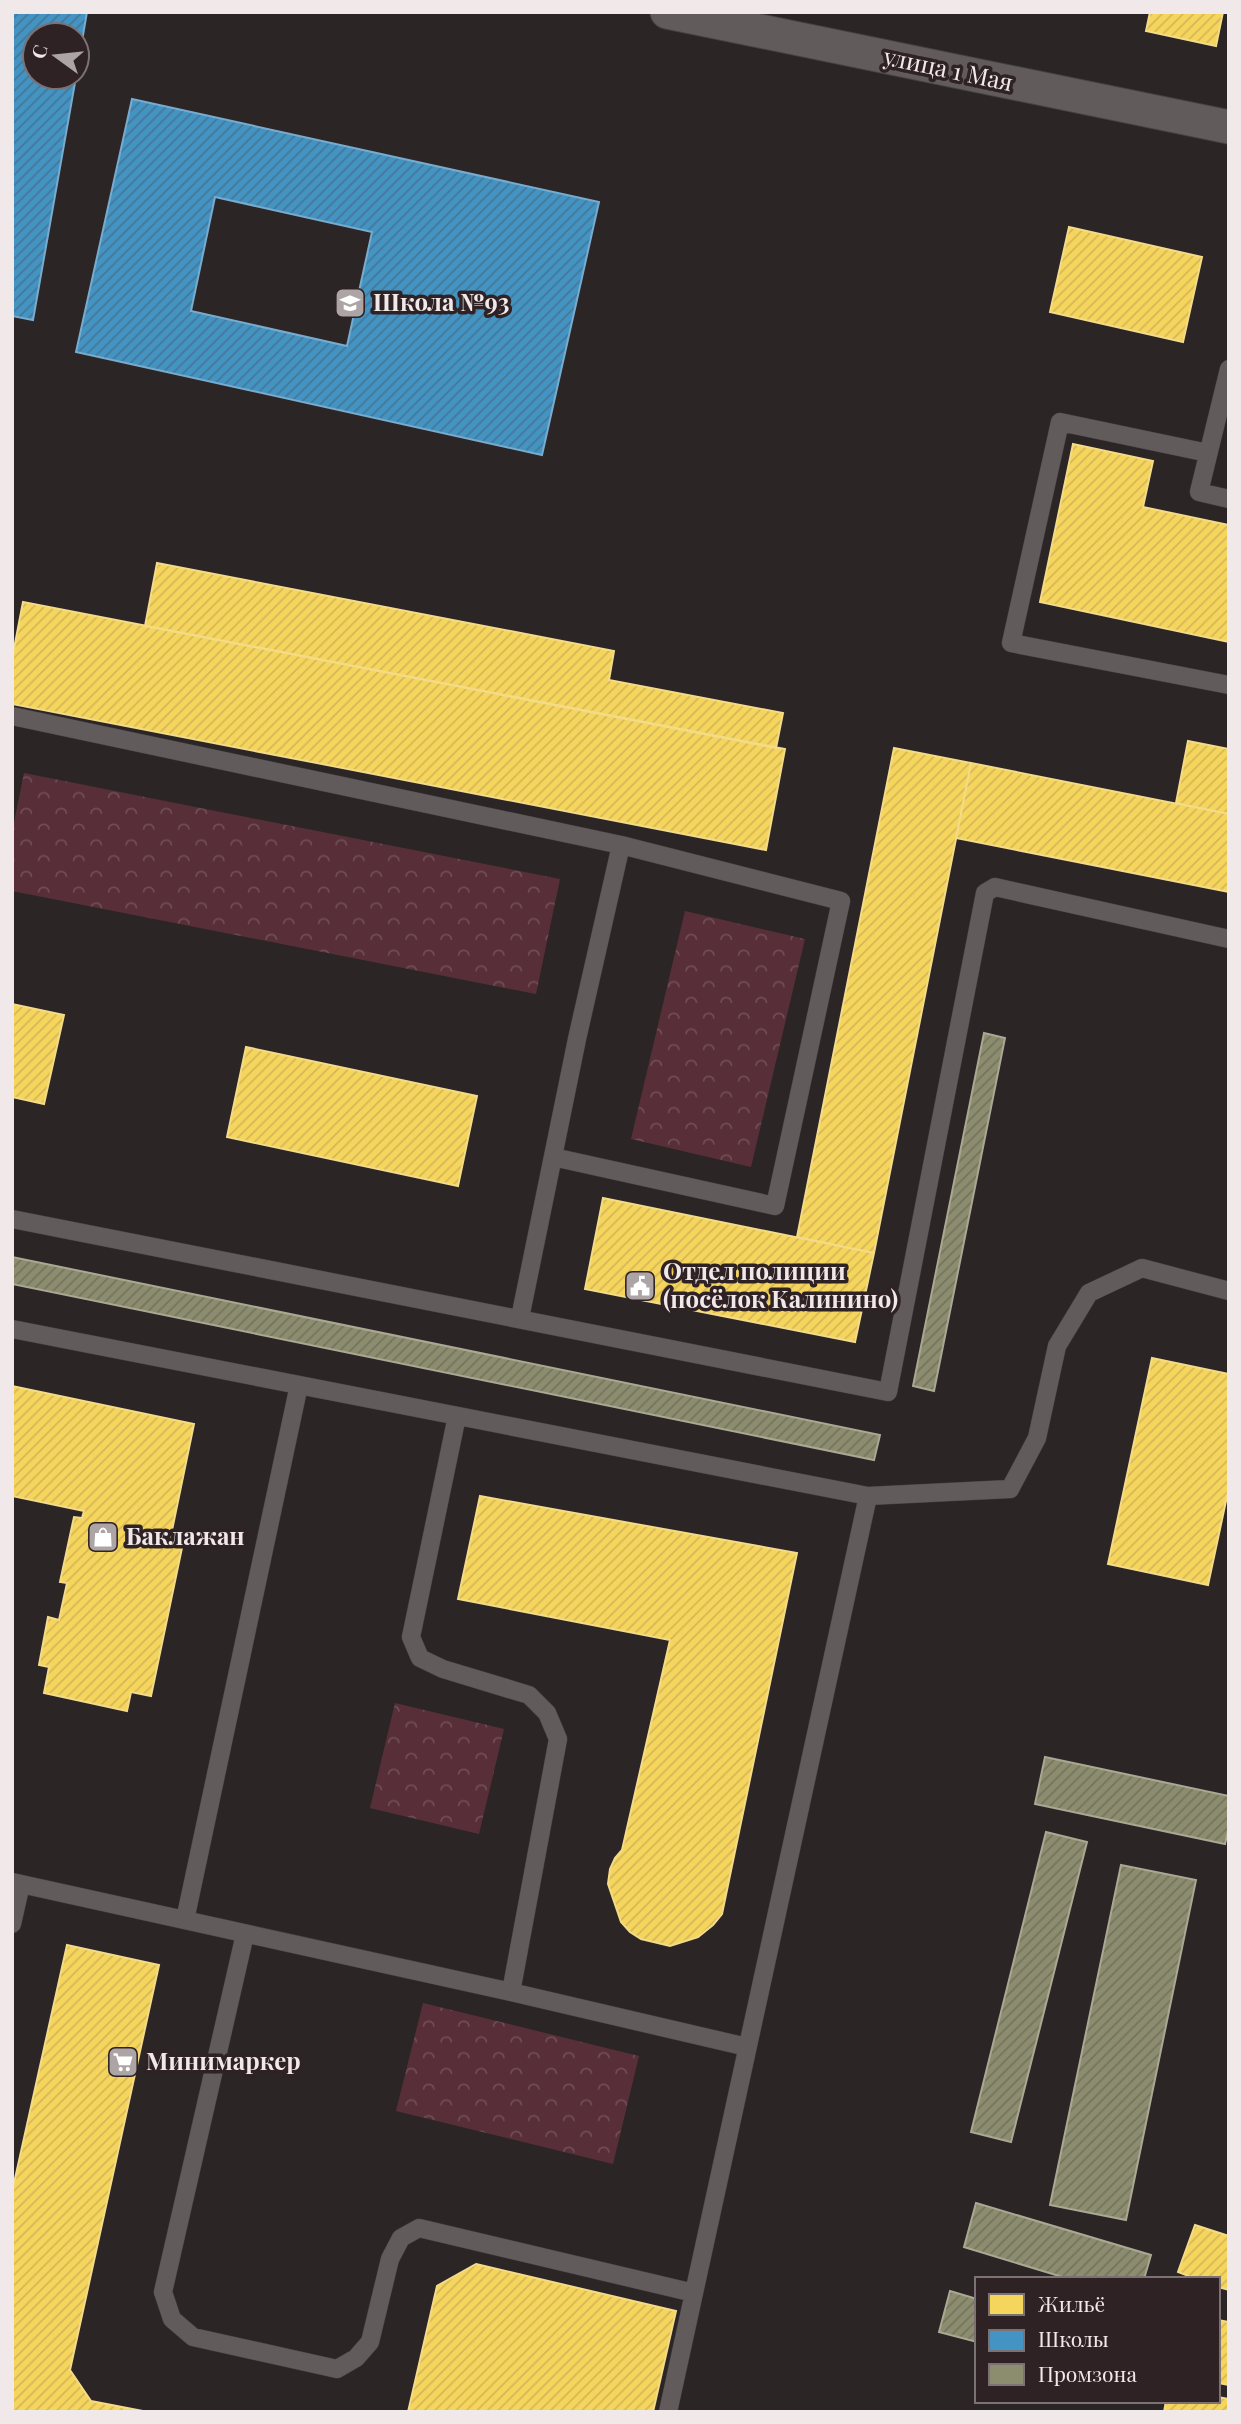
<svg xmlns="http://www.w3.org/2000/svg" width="1241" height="2424" font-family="'Playfair Display',serif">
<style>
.park{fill:url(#park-crowns)}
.homes{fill:url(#homes-hatch);stroke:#f4db87;stroke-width:2}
.schools{fill:url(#schools-hatch);stroke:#77accf;stroke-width:2;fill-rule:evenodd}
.industry{fill:url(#industry-hatch);stroke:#aaa893;stroke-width:2}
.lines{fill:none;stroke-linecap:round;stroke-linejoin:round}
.service-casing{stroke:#464142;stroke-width:19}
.minor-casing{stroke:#464142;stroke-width:35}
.service{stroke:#625b5c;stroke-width:18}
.minor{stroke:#625b5c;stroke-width:33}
.labels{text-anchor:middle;stroke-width:7;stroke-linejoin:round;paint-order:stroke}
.street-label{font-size:24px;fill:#f1e8ea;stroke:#2e2224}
.poi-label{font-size:24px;font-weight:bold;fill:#f1e8ea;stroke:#2e2224;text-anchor:start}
</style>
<defs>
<pattern id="park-crowns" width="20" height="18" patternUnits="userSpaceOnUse" patternTransform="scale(1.75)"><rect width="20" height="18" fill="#582f39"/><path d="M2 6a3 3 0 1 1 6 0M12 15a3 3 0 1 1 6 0" fill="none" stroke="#704d56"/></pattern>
<pattern id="homes-hatch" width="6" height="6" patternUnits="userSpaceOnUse" patternTransform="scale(1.75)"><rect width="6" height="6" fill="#f6d55c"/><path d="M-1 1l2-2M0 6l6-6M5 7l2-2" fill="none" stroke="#d3b858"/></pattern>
<pattern id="schools-hatch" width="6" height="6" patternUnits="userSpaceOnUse" patternTransform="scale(1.75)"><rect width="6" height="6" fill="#4393c3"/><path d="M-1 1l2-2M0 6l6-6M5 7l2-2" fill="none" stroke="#457897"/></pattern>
<pattern id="industry-hatch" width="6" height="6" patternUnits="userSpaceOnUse" patternTransform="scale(1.75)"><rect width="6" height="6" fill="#8c8c6e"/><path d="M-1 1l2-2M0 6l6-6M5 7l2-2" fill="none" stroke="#747460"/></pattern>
</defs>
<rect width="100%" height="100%" fill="#2b2526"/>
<path class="park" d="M 24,773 L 560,879 L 536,994 L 12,891 L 12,832 Z
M 685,911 L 805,939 L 751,1167 L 631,1139 Z
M 395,1703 L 504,1729 L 479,1834 L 370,1808 Z
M 423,2003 L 639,2056 L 613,2164 L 396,2111 Z"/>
<path class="homes" d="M 1150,12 L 1223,12 L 1216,46 L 1146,31 Z
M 1069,227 L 1202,257 L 1183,342 L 1050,312 Z
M 1073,444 L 1153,461 L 1143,507 L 1229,525 L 1229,642 L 1040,602 Z
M 157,563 L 614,651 L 609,680 L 783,713 L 776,748 L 145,626 Z
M 23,602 L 785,749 L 766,850 L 12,704 L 12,659 Z
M 1188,741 L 1229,749 L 1229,814 L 1176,803 Z
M 894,748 L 971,763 L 874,1253 L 797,1237 Z
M 971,763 L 1229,814 L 1229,892 L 956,838 Z
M 12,1004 L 64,1015 L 44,1104 L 12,1097 Z
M 246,1047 L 477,1096 L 458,1186 L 227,1137 Z
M 603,1198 L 874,1253 L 855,1342 L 585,1289 Z
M 1152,1358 L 1229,1374 L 1229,1487 L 1208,1585 L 1108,1564 Z
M 12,1386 L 194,1424 L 170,1540 L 183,1543 L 151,1696 L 131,1692 L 127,1711 L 44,1693 L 49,1667 L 39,1665 L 48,1617 L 59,1620 L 67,1583 L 60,1582 L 74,1517 L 82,1518 L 84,1511 L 12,1496 Z
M 480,1496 L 797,1553 L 722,1914 L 713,1925 L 698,1937 L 670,1946 L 641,1939 L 630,1932 L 621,1922 L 608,1884 L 610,1869 L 615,1858 L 622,1850 L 670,1640 L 458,1599 Z
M 67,1945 L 159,1965 L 70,2370 L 91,2401 L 148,2412 L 12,2412 L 12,2192 Z
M 1195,2225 L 1229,2236 L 1229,2290 L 1218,2287 L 1218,2279 L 1196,2279 L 1178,2272 Z
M 476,2264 L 676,2311 L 653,2412 L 408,2412 L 437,2286 Z
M 1218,2320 L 1229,2322 L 1229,2385 L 1218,2383 Z
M 1218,2397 L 1229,2399 L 1229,2412 L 1164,2412 L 1166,2401 L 1218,2401 Z"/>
<path class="schools" d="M 12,12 L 87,12 L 77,70 L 77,35 L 35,35 L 35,77 L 76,77 L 33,320 L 12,316 Z
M 132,99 L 599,202 L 542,455 L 76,352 ZM 215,197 L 372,232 L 347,346 L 191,311 Z"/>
<path class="industry" d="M 984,1033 L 1005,1038 L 934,1391 L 913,1386 Z
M 12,1257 L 880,1435 L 874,1460 L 12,1284 Z
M 1045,1757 L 1229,1796 L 1229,1827 L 1225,1844 L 1035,1804 Z
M 1046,1832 L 1087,1842 L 1011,2142 L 971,2132 Z
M 1121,1865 L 1196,1880 L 1126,2220 L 1050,2205 Z
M 976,2203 L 1151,2255 L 1144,2279 L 1069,2279 L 964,2247 Z
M 950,2291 L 977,2299 L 977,2342 L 939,2332 Z"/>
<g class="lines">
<g class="service-casing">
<path id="service" d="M 1229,369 L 1199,492 L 1229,499
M 1208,453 L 1060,422 L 1011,643 L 1229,685
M 12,716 L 621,845 L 577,1039 L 520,1318
M 553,1157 L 775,1206 L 841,901 L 621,845
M 12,1219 L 888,1392 L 985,893 L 995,887 L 1229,939
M 12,1329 L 868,1496 L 1010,1489 L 1037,1438 L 1057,1346 L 1089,1293 L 1142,1268 L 1229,1291
M 457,1416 L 411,1637 L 420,1658 L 443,1669 L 529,1695 L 547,1713 L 558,1739 L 511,1992
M 12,1882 L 511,1992 L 747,2047
M 185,1920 L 299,1385
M 12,1924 L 21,1884
M 245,1934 L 163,2292 L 172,2319 L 193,2337 L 337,2369 L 356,2358 L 370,2342 L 390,2259 L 401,2238 L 419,2228 L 694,2293
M 668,2412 L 868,1496"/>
</g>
<g class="minor-casing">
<path id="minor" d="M 667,12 L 1229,127"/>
</g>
<use href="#service" class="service"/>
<use href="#minor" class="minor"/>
</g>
<defs>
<g id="school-square" transform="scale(1.575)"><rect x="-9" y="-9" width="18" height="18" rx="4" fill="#aca4a5" stroke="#2e2224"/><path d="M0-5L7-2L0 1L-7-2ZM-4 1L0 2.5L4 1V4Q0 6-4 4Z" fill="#fff"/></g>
<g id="civic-square" transform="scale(1.575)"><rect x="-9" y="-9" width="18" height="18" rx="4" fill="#aca4a5" stroke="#2e2224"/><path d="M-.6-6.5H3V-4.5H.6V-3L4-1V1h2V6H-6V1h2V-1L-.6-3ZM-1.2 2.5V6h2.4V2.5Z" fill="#fff"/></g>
<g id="shop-square" transform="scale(1.575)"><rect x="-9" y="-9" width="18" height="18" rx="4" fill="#aca4a5" stroke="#2e2224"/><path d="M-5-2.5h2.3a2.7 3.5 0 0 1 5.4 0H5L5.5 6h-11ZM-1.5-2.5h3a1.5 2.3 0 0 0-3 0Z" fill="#fff"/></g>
<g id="supermarket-square" transform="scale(1.575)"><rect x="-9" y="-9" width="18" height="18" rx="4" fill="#aca4a5" stroke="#2e2224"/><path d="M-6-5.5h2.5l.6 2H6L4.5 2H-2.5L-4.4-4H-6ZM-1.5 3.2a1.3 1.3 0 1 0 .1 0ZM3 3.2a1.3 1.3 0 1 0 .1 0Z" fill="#fff"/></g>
</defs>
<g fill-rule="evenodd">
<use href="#school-square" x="350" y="303"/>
<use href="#civic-square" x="640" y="1286"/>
<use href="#shop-square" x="103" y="1537"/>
<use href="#supermarket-square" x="123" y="2062"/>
</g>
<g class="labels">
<g class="street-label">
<text transform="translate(948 70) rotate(12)" y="8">улица 1 Мая</text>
</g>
<g class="poi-label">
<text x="373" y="311">Школа №93</text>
<text x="663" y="1280">Отдел полиции<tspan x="663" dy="28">(посёлок Калинино)</tspan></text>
<text x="126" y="1545">Баклажан</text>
<text x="146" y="2070">Минимаркер</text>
</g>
</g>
<rect width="1241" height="2424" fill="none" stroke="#f1e8ea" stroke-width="28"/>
<rect x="975" y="2277" width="245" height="126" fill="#2e2224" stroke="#7c7173" stroke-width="2"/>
<rect x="989" y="2294" width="35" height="21" fill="#f6d55c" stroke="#7c7173" stroke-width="2"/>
<text x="1038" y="2312" font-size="21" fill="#f1e8ea">Жильё</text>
<rect x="989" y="2330" width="35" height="21" fill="#4393c3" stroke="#7c7173" stroke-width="2"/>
<text x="1038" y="2347" font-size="21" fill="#f1e8ea">Школы</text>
<rect x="989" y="2364" width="35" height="21" fill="#8c8c6e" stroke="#7c7173" stroke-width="2"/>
<text x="1038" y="2382" font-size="21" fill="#f1e8ea">Промзона</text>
<g transform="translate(56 56) rotate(285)"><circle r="33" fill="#2e2224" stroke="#7c7173" stroke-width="2"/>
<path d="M0-5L12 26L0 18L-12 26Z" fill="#aca4a5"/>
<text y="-10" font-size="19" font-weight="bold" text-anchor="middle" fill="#f1e8ea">С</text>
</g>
</svg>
